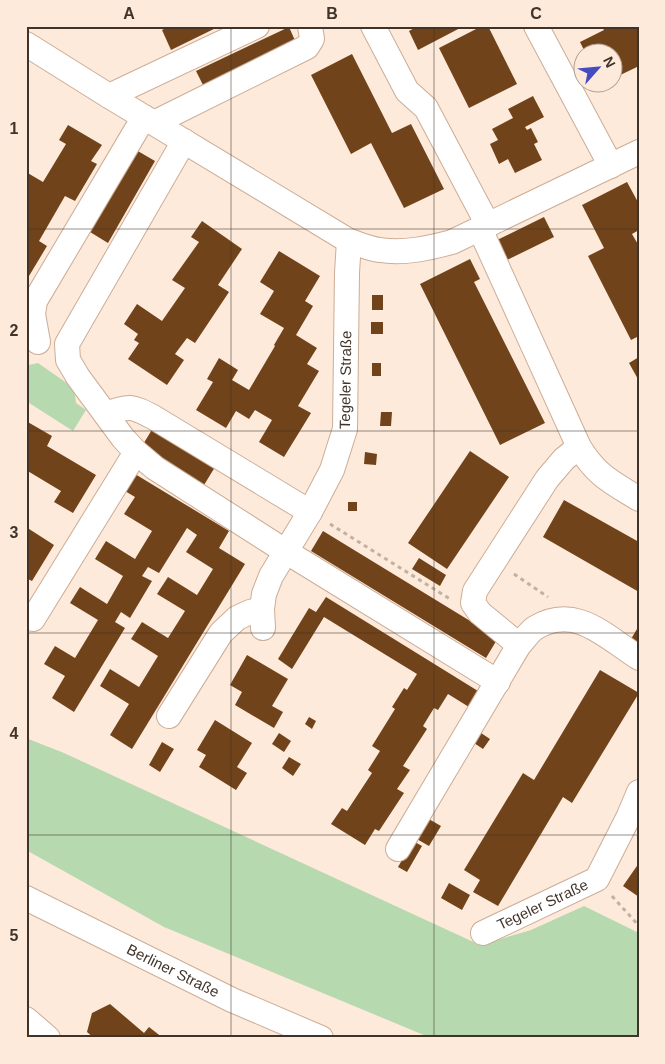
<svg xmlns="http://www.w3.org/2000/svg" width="665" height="1064" font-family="Helvetica,sans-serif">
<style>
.green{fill:#b7d9af}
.building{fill:#71431a}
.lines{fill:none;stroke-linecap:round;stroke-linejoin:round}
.minor-casing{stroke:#ccad96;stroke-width:26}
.path{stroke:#c1b1a3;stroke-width:3;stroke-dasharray:4 4;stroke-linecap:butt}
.minor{stroke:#fff;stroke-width:24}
.grid{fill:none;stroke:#40342a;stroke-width:1;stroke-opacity:0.55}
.labels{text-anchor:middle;stroke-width:5;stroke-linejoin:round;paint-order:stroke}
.street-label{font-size:15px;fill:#40342a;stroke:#fdeadb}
.neatline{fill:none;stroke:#40342a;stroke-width:2}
.grid-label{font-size:16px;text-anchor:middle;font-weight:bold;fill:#40342a}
</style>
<rect width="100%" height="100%" fill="#fdeadb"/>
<path class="green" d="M 38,363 L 74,388 L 76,403 L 86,410 L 73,431 L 26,401 L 26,369 L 29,365 Z
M 26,738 L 64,753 L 480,945 L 531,930 L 584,906 L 639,933 L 639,1038 L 431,1038 L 164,927 L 26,850 Z"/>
<path class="building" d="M 170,26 L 220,26 L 171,50 L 162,30 Z
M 418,26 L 464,26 L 418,50 L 409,31 Z
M 482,26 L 488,26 L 517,84 L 469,108 L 439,48 Z
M 602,26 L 639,26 L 639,66 L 612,79 L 612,52 L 585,52 L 580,42 L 604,30 Z
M 289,27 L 297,45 L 205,89 L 196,71 Z
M 352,54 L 392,133 L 411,124 L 444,189 L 404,208 L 371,143 L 351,154 L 311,75 Z
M 533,96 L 544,117 L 525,127 L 527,130 L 531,128 L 538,142 L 534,144 L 542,160 L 515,173 L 508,159 L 499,164 L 490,144 L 498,140 L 492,129 L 513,118 L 508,109 Z
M 68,125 L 102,145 L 91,161 L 97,164 L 75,201 L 65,196 L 39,241 L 47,246 L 26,281 L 26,172 L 43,182 L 66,144 L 59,140 Z
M 136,150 L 155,161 L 108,243 L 90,232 Z
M 627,182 L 639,204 L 639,230 L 632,234 L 639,246 L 639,336 L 631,340 L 588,256 L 604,248 L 582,205 Z
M 544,217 L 554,237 L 505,261 L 495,241 Z
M 202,221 L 242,249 L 218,285 L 229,292 L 195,343 L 187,338 L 175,354 L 184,360 L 167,385 L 128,359 L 139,343 L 134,340 L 138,334 L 124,324 L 137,304 L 162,321 L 185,288 L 172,280 L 199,242 L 191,237 Z
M 279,251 L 320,276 L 305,301 L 313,306 L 296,335 L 317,348 L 307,364 L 319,371 L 298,406 L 311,413 L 284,457 L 259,442 L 272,420 L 255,410 L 249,419 L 236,411 L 226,428 L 196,410 L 213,382 L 207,379 L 219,358 L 238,370 L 232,380 L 249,390 L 275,346 L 274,345 L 284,328 L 260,314 L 274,291 L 260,282 Z
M 470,259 L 480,279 L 474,282 L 545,423 L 500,445 L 420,284 Z
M 372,295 L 383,295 L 383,310 L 372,310 Z
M 371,322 L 383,322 L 383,334 L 371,334 Z
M 639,357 L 639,381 L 629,363 Z
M 372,363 L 381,363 L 381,376 L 372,376 Z
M 381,412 L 392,412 L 391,426 L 380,426 Z
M 26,421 L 52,436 L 47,446 L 96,475 L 73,513 L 54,502 L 61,491 L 26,470 Z
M 153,428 L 215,467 L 204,485 L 142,446 Z
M 470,451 L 509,477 L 447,569 L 408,543 Z
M 365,452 L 377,454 L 376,465 L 364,464 Z
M 135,474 L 229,531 L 219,548 L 245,564 L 132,749 L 110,735 L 129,704 L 100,686 L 110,669 L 139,687 L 158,656 L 131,639 L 142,622 L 168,638 L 185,611 L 157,594 L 168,577 L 197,595 L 213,569 L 186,552 L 197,535 L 187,528 L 159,573 L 148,567 L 142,576 L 152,581 L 130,618 L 121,612 L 115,622 L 125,628 L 74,712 L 52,698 L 65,676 L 44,664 L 55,646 L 75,658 L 98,620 L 70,603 L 80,587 L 107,604 L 123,576 L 95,559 L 106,541 L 135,559 L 152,531 L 124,514 L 135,497 L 125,491 Z
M 564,500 L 639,542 L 639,592 L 543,537 Z
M 348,502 L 357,502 L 357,511 L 348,511 Z
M 26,527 L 54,545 L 32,581 L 26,578 Z
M 323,531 L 498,638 L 486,658 L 311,551 Z
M 419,558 L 446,575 L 440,586 L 412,569 Z
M 326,597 L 478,691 L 469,707 L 448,694 L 438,710 L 434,708 L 423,726 L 427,729 L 403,766 L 410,770 L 397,789 L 404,793 L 379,831 L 375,829 L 365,845 L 331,824 L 342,808 L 347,811 L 372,773 L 368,770 L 380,751 L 372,746 L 395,709 L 392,707 L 404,688 L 407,690 L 417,674 L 324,617 L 292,669 L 278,659 L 309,608 L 316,612 Z
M 637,629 L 639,631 L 639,651 L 628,644 Z
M 247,655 L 288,679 L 272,706 L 283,712 L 274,728 L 235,705 L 242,692 L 230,685 Z
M 600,670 L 639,693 L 572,803 L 563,797 L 498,906 L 473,892 L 480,880 L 464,870 L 523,773 L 534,780 Z
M 309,717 L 316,721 L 312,729 L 305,724 Z
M 215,720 L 252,743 L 237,767 L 247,773 L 236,790 L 199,767 L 206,755 L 197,750 Z
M 279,733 L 291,741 L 284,752 L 272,744 Z
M 481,733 L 490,739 L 483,749 L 474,743 Z
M 162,742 L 174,749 L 160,772 L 149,765 Z
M 289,757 L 301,764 L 293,776 L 282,768 Z
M 427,818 L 441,826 L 429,846 L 415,838 Z
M 413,841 L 422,846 L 407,872 L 398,867 Z
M 639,863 L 639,897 L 623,886 Z
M 449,883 L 470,895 L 462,910 L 441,898 Z
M 110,1004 L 144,1033 L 149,1027 L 163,1038 L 94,1038 L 87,1032 L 92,1013 Z"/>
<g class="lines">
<g class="minor-casing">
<g id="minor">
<path d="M 373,26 L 407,91 L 426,108 L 488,225"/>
<path d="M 536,26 L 611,166"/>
<path d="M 26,44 L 109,96 L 349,241 C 359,244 370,249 380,250 C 404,254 429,248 452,242 L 639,152"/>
<path d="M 109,96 L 257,26"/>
<path d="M 154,123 L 307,47 L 312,39 L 310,26"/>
<path d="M 184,141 L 67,344 L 68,360 L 78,377 L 123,438 L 136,452 L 155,468 L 285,551 L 498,682"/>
<path d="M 480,229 L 579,447 C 597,476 611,482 639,499"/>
<path d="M 38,342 L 33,314 L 35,301 L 144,117"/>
<path d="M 106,414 C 129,405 132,406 153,417 L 310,512"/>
<path d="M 33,619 L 136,452"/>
<path id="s1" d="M 263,628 L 262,609 L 264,594 L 271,576 L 310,512 L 332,470 L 345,429 L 347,273 L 349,241"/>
<path d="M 519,645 L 480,613 L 473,603 L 475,591 L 547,479 L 564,459 L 579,447"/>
<path d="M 169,716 L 221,633 L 237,618 L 250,612 L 262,609"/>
<path d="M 398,849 L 519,645 C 524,640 529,632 535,628 C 575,603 606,637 639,658"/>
<path id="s2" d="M 26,898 L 232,1000 L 321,1038"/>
<path id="s3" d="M 483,933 L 597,879 L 628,818 L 639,792"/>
<path d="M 26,1019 L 48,1038"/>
</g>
</g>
<path class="path" d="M 330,524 L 450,599
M 514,574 L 548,597
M 612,896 L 639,926"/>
<use href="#minor" class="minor"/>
</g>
<path class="grid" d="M 231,26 L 231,1038M 434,26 L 434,1038M 26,229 L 639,229M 26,431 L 639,431M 26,633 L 639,633M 26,835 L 639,835"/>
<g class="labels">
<g class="street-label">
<text dy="5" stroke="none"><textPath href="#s1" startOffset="268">Tegeler Straße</textPath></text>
<text dy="5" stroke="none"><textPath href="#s3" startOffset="66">Tegeler Straße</textPath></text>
<text dy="5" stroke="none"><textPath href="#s2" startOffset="164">Berliner Straße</textPath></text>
</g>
</g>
<rect width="665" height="1064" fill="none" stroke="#fdeadb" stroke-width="55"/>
<g transform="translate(598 68) rotate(63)"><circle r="24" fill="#fdeadb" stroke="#b1a194"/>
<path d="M0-4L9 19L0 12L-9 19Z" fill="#454cc1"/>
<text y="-8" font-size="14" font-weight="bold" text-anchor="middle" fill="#40342a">N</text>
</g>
<rect x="28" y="28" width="610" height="1008" class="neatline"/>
<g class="grid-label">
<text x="129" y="19">A</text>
<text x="332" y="19">B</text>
<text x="536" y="19">C</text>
<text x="14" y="134">1</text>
<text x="14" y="336">2</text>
<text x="14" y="538">3</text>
<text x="14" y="739">4</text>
<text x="14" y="941">5</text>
</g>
</svg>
